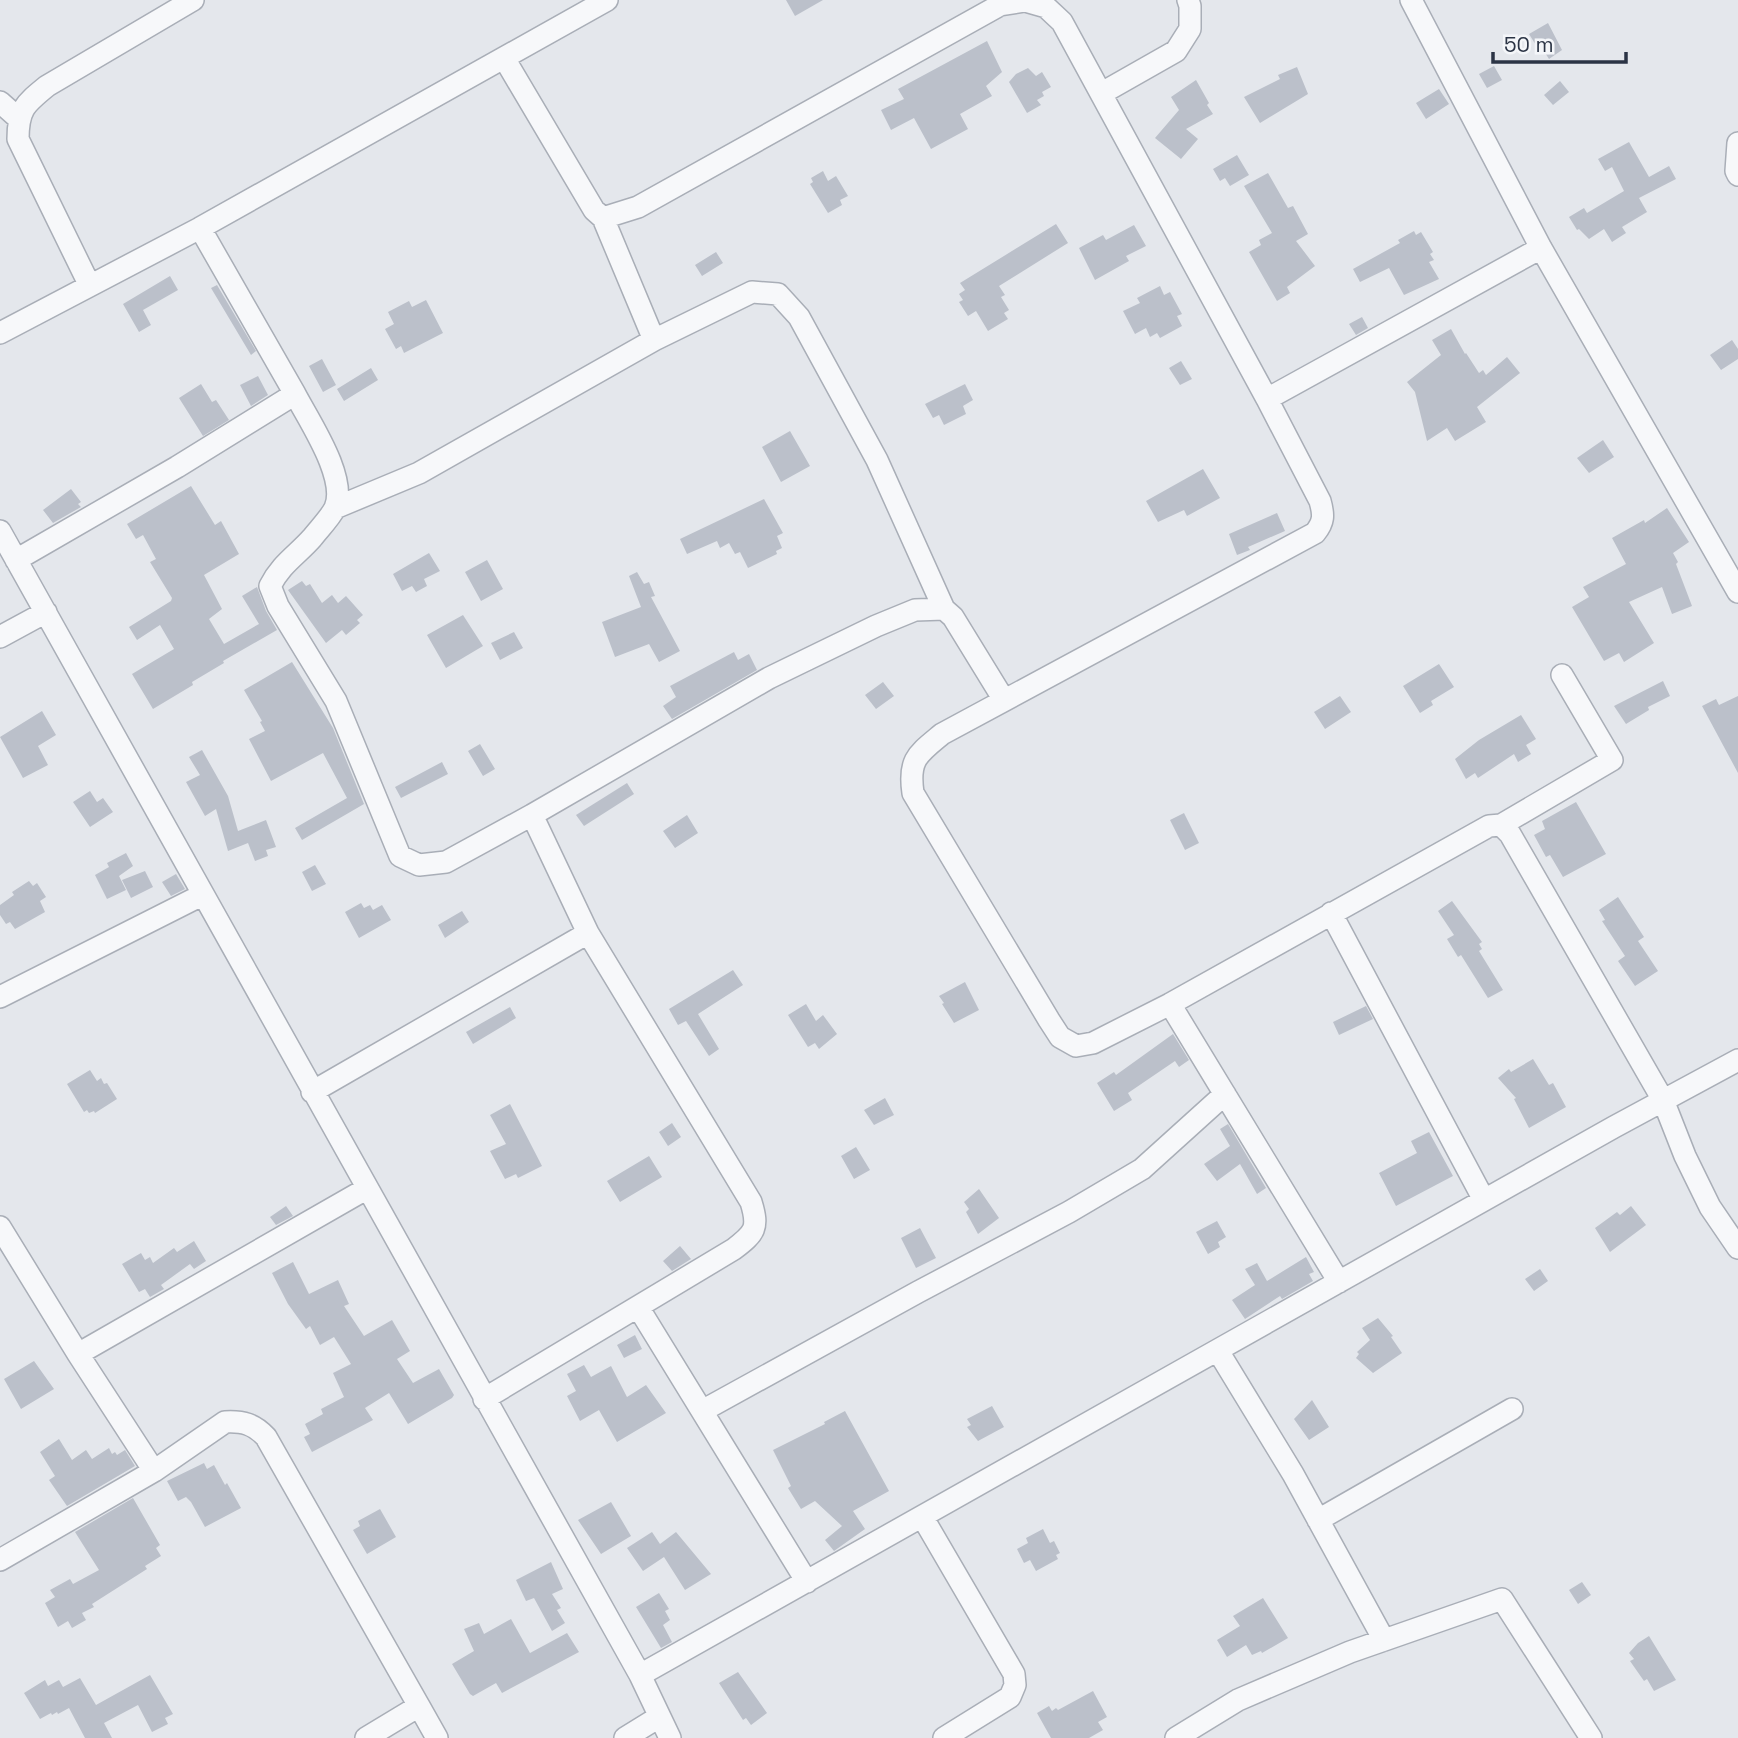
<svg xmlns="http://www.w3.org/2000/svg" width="1738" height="1738" font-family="'Space Grotesk',sans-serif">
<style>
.building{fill:#bbc0ca}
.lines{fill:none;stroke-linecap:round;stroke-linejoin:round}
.minor-casing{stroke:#a9aeb7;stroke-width:24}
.minor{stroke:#f7f8fa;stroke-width:21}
</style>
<rect width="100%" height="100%" fill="#e4e7ec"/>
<path class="building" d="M 786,0 L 823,0 L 795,16 Z
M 1548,23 L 1562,50 L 1549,59 L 1542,48 L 1539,50 L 1529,34 Z
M 987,41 L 1002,72 L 986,86 L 992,96 L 960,114 L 968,129 L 931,149 L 914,118 L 891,130 L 881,110 L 904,99 L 898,89 Z
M 1494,66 L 1502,80 L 1487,88 L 1479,74 Z
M 1297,67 L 1308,94 L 1260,123 L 1244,97 L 1280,79 L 1278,75 Z
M 1028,68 L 1036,76 L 1042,72 L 1051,87 L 1042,92 L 1044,96 L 1037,100 L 1041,105 L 1027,113 L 1009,82 L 1016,74 Z
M 1196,80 L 1209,103 L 1207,105 L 1213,114 L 1186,129 L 1198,139 L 1181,159 L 1155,138 L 1179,110 L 1171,97 Z
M 1560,81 L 1569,92 L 1553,105 L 1544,95 Z
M 1439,89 L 1449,104 L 1426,119 L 1416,103 Z
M 1629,142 L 1649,177 L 1669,166 L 1676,179 L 1639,198 L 1647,212 L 1622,227 L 1626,233 L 1612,242 L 1604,229 L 1589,239 L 1579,229 L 1577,230 L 1569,217 L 1584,208 L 1587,213 L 1624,191 L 1612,167 L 1605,171 L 1598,159 Z
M 1237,155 L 1249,175 L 1230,186 L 1225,178 L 1220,181 L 1213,169 Z
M 823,171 L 828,181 L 836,176 L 848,196 L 840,200 L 842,205 L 828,213 L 810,184 L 813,182 L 811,178 Z
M 1268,173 L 1288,208 L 1293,206 L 1308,234 L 1296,241 L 1315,266 L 1287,287 L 1290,293 L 1277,301 L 1249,252 L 1261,245 L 1259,240 L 1272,233 L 1244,186 Z
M 1056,224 L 1068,243 L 999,286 L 1005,295 L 1001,297 L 1009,310 L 1004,313 L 1008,319 L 988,331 L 976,311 L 968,316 L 959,302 L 963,300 L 959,294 L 965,290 L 960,283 Z
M 1134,225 L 1146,246 L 1126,256 L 1129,261 L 1095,280 L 1079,248 L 1103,235 L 1106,240 Z
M 1414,231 L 1416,235 L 1421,232 L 1433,252 L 1430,254 L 1434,260 L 1429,262 L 1439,279 L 1404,295 L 1389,268 L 1360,282 L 1353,269 L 1400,243 L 1398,240 Z
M 716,252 L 723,263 L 702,276 L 695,265 Z
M 170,276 L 178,290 L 143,310 L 151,325 L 139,332 L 123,304 Z
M 217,285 L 256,351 L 251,355 L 211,288 Z
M 1160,286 L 1164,295 L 1170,292 L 1182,314 L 1177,316 L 1182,326 L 1160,338 L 1157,333 L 1150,337 L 1146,328 L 1135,334 L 1123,311 L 1140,303 L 1137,298 Z
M 426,300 L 443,333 L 404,353 L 401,346 L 396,349 L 385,329 L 394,324 L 388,312 L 409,301 L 412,307 Z
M 1362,317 L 1368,328 L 1356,335 L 1349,324 Z
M 1451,329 L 1465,354 L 1466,353 L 1479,373 L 1483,370 L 1486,375 L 1507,357 L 1520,373 L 1477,407 L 1486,422 L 1455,441 L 1447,428 L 1427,441 L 1415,392 L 1407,382 L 1441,355 L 1432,340 Z
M 1732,340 L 1738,349 L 1738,359 L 1721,370 L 1710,355 Z
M 322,359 L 336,385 L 323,392 L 309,366 Z
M 1181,361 L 1192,379 L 1180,385 L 1169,368 Z
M 371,368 L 378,380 L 344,401 L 337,389 Z
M 258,376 L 268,395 L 251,406 L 240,385 Z
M 201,384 L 212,402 L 216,400 L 229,420 L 203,436 L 179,398 Z
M 965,384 L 973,400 L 963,406 L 966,414 L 944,425 L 939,415 L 933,418 L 925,404 Z
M 790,431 L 810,466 L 781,482 L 762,447 Z
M 1603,440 L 1614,457 L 1589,473 L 1577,458 Z
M 1203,469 L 1220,498 L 1187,516 L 1184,510 L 1158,522 L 1146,501 Z
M 191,486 L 215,525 L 221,521 L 239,554 L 204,575 L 222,609 L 209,619 L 224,644 L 259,624 L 242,596 L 257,587 L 266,611 L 277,630 L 223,661 L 224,663 L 192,682 L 193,685 L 153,709 L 132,674 L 174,649 L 160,625 L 137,640 L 129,627 L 171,601 L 172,598 L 150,562 L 156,559 L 143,535 L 136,539 L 127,524 Z
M 71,489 L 81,502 L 78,504 L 81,507 L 53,523 L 43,510 Z
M 764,499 L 783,533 L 777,536 L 782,548 L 776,551 L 777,554 L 748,568 L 740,552 L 735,554 L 729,543 L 720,548 L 717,541 L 687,554 L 680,539 Z
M 1667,508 L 1689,542 L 1673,553 L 1678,562 L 1676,564 L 1692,606 L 1672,614 L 1662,587 L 1629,602 L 1654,643 L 1624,662 L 1619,653 L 1604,661 L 1572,607 L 1589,597 L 1583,587 L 1626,564 L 1612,538 L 1644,520 L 1645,523 Z
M 1277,513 L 1285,531 L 1248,547 L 1250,550 L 1237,555 L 1229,534 Z
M 429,553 L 440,571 L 424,579 L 427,586 L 416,592 L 412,586 L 402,591 L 393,574 Z
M 487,560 L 503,589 L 481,601 L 465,572 Z
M 637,572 L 644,584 L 649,582 L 655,596 L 651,597 L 680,651 L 659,662 L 649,644 L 615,657 L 602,622 L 641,607 L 629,576 Z
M 302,581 L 306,586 L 310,584 L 322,603 L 332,595 L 338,603 L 346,596 L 363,615 L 357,620 L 360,623 L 346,635 L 342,630 L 326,643 L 288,590 Z
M 463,615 L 483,646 L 446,668 L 427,635 Z
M 514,632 L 523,648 L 500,660 L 491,643 Z
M 734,652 L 738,660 L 749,654 L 757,670 L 672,719 L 663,706 L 676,697 L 670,686 Z
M 292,662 L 333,728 L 364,804 L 302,840 L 295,828 L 347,798 L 323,753 L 271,781 L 249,739 L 265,731 L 260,722 L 262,721 L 244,690 Z
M 1439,664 L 1454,687 L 1431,701 L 1433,705 L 1420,713 L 1403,686 Z
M 1663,681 L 1670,696 L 1648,707 L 1649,710 L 1626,724 L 1614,706 Z
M 883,682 L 894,696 L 876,709 L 865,695 Z
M 1340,696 L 1351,712 L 1325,729 L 1314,712 Z
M 1738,696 L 1738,773 L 1702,706 L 1716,699 L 1719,705 Z
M 42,711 L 56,735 L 38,746 L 48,765 L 23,778 L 0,737 Z
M 1521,715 L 1536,739 L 1526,745 L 1531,754 L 1518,762 L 1514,754 L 1478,778 L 1475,773 L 1466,779 L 1455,759 L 1479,740 Z
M 480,744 L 495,769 L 483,776 L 468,751 Z
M 202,750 L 228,796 L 238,831 L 266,820 L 276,847 L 266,850 L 268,856 L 255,861 L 248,843 L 228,851 L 216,809 L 205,816 L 186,782 L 200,775 L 189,757 Z
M 442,762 L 448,774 L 401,798 L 395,787 Z
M 627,783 L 634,794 L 584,826 L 576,815 Z
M 90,791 L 97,802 L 103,798 L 113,812 L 90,827 L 73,802 Z
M 1576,802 L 1606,854 L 1563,877 L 1550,855 L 1546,857 L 1534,835 L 1545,829 L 1542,821 Z
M 1184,813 L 1199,843 L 1185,850 L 1170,820 Z
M 687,815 L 698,833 L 675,848 L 663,831 Z
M 126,853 L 133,866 L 119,876 L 126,890 L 107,899 L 95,875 L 109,867 L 107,863 Z
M 315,865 L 326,884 L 312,891 L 302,872 Z
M 145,871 L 153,887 L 131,898 L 122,880 Z
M 176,874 L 185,889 L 171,896 L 162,882 Z
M 29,881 L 33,886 L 37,883 L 46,897 L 40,901 L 45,912 L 15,929 L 10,922 L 6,924 L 0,915 L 0,905 L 14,895 L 12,892 Z
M 1618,897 L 1644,937 L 1638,941 L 1658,971 L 1635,986 L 1618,961 L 1625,956 L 1602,921 L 1605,920 L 1599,910 Z
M 1452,901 L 1482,942 L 1479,944 L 1482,949 L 1479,951 L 1503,990 L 1488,998 L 1461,955 L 1458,957 L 1447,939 L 1454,935 L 1438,911 Z
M 361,903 L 364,908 L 370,905 L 373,910 L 382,905 L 391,920 L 359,938 L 345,912 Z
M 462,911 L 469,922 L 445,938 L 438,925 Z
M 733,970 L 743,985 L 698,1014 L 719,1049 L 709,1056 L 686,1021 L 678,1025 L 669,1009 Z
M 965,982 L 979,1010 L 954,1023 L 942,1004 L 944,1003 L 939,996 Z
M 806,1004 L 816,1021 L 823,1015 L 837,1034 L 819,1049 L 815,1043 L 808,1047 L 788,1015 Z
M 1366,1006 L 1373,1019 L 1339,1035 L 1333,1022 Z
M 510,1007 L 516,1018 L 473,1044 L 466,1032 Z
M 1173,1034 L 1189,1060 L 1179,1067 L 1175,1061 L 1128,1093 L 1132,1100 L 1114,1111 L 1097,1083 L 1114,1072 L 1116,1075 Z
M 1533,1059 L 1549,1085 L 1553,1083 L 1566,1107 L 1529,1128 L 1514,1099 L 1516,1098 L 1498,1078 L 1509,1069 L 1511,1072 Z
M 90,1070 L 97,1081 L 101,1078 L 104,1084 L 107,1083 L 117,1099 L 95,1113 L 94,1111 L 89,1113 L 87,1110 L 84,1112 L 67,1084 Z
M 885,1098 L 894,1115 L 874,1125 L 864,1110 Z
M 510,1104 L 542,1166 L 518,1178 L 516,1174 L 505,1179 L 490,1151 L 506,1144 L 490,1115 Z
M 672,1123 L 681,1137 L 668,1146 L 659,1132 Z
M 1228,1124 L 1266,1188 L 1257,1194 L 1240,1164 L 1217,1181 L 1204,1164 L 1230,1146 L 1220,1129 Z
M 1429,1132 L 1453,1176 L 1396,1206 L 1379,1173 L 1417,1153 L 1411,1141 Z
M 856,1147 L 870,1170 L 854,1179 L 841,1156 Z
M 649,1156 L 662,1177 L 620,1202 L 607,1181 Z
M 979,1189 L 999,1218 L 978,1234 L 966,1212 L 969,1209 L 964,1202 Z
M 286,1206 L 293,1216 L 276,1225 L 270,1217 Z
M 1631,1206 L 1646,1225 L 1610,1252 L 1595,1228 L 1617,1212 L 1620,1215 Z
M 1217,1221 L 1226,1237 L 1218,1242 L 1220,1247 L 1208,1254 L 1196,1232 Z
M 920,1228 L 936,1258 L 916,1268 L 901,1238 Z
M 194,1241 L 206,1261 L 194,1269 L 190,1264 L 161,1285 L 164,1289 L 150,1297 L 145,1289 L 139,1292 L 122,1264 L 141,1253 L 145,1260 L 150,1257 L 153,1263 L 174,1248 L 177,1252 Z
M 680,1246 L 691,1259 L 672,1271 L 663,1261 Z
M 1306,1257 L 1314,1272 L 1309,1274 L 1313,1281 L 1282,1299 L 1280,1296 L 1245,1319 L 1232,1300 L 1255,1285 L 1245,1269 L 1257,1263 L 1267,1281 Z
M 293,1262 L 309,1294 L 338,1280 L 349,1304 L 344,1306 L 364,1336 L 392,1320 L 410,1351 L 397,1359 L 413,1383 L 439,1369 L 454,1395 L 452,1398 L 408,1424 L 389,1393 L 365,1408 L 373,1420 L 312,1452 L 304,1437 L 310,1434 L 305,1424 L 323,1414 L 321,1409 L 344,1397 L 333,1373 L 351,1364 L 334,1337 L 320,1345 L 310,1326 L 306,1329 L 288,1304 L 272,1273 Z
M 1540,1269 L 1548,1281 L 1534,1291 L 1525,1279 Z
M 1378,1318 L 1393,1336 L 1391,1337 L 1402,1353 L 1373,1373 L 1356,1358 L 1359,1354 L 1357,1352 L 1370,1340 L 1362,1328 Z
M 635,1335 L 642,1349 L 624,1358 L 617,1345 Z
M 34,1361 L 54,1389 L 21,1409 L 4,1379 Z
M 584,1365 L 591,1377 L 611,1366 L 627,1397 L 646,1385 L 666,1413 L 617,1442 L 599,1410 L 580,1421 L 567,1396 L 576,1391 L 567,1374 Z
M 1312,1400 L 1329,1427 L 1309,1440 L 1294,1419 Z
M 992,1406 L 1004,1427 L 978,1441 L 967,1427 L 971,1425 L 967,1419 Z
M 845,1411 L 889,1491 L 853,1511 L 865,1529 L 834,1551 L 825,1540 L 842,1526 L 815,1501 L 801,1509 L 788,1488 L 791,1486 L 773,1450 L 825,1424 L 824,1422 Z
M 59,1439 L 72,1460 L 86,1450 L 92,1459 L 109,1448 L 112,1454 L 115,1452 L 117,1455 L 125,1450 L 135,1466 L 67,1506 L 49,1480 L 55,1476 L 40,1452 Z
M 204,1463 L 207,1469 L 214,1465 L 225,1485 L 227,1483 L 241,1508 L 205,1527 L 191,1502 L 186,1497 L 178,1501 L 167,1481 Z
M 133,1498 L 160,1545 L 156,1548 L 161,1556 L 145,1566 L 147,1569 L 92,1604 L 94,1607 L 82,1613 L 86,1620 L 72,1628 L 68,1621 L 58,1627 L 45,1603 L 55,1597 L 50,1590 L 70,1579 L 73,1584 L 99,1570 L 75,1532 Z
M 611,1502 L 631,1536 L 601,1554 L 578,1520 Z
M 380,1509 L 396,1537 L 367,1554 L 353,1530 L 360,1526 L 358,1521 Z
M 1043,1529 L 1050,1543 L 1054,1541 L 1060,1553 L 1056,1555 L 1058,1559 L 1036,1571 L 1030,1560 L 1024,1563 L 1017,1549 L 1028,1543 L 1026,1538 Z
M 652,1532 L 660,1544 L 676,1532 L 711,1574 L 685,1590 L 664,1557 L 643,1571 L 627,1548 Z
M 551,1562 L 563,1589 L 552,1594 L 561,1608 L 557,1610 L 565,1623 L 552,1631 L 534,1598 L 526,1601 L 516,1580 Z
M 1582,1582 L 1591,1595 L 1578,1604 L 1569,1590 Z
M 659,1593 L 669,1609 L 665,1611 L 670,1620 L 663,1625 L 672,1642 L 661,1648 L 636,1607 Z
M 1263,1598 L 1288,1638 L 1262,1653 L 1261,1651 L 1252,1655 L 1246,1645 L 1227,1657 L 1217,1640 L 1240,1626 L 1233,1616 Z
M 511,1619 L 530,1653 L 567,1633 L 579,1652 L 502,1693 L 496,1683 L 473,1696 L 470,1694 L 452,1664 L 474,1651 L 464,1629 L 479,1623 L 484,1634 Z
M 1649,1636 L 1676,1680 L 1654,1691 L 1647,1679 L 1644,1681 L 1630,1661 L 1634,1659 L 1629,1653 L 1638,1643 Z
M 738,1672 L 767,1713 L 751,1725 L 746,1718 L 743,1720 L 719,1683 Z
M 150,1675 L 173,1714 L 165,1718 L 168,1724 L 152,1732 L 138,1705 L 104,1723 L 112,1738 L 85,1738 L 69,1708 L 58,1714 L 57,1712 L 52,1715 L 51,1713 L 40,1719 L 24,1693 L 45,1680 L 48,1686 L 59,1680 L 63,1687 L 80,1678 L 96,1705 Z
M 1093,1691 L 1107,1717 L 1098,1722 L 1103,1730 L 1089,1738 L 1051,1738 L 1037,1713 L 1049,1706 L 1052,1711 L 1056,1708 L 1058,1710 Z"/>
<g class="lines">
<g class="minor-casing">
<path id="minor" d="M 1411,0 L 1541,248 L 1738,592
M 504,58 L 594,210 L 603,218 L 638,207 L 1000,5 L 1025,1 L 1046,7 L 1062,22 L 1267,399 L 1541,248
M 1102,93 L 1176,51 L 1190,29 L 1190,6 L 1188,0
M 0,102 L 18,118
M 1738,143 L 1736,171 L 1738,175
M 603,218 L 654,340
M 200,228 L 295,394
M 89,284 L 18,139 C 18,109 25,104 47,86 L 193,0
M 0,333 L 200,228 L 607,0
M 1267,399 L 1320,501 C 1324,515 1324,522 1315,533 L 942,734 C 918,754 908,759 913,793 L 1049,1020 L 1060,1037 L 1076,1046 L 1093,1043 L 1170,1004 L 1489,826 L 1501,825 L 1510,834 L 1663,1100 L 1685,1156 L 1710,1207 L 1738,1248
M 335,508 L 419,473 L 654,340 L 752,292 L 778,294 L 799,317 L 877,460 L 944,609
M 0,531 L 640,1675 L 670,1738
M 16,560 L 177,467 L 295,394 C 309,421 348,478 335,508 C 330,518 319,529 312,538 C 297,555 281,564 270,586 L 278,606 L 336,701 L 400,856 L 419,865 L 446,862 L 532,815 L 769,678 L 876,626 L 915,610 L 944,609 L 953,617 L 1004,700
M 0,637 L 46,612
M 1501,825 L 1612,760 L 1562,675
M 1331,913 L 1484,1200
M 0,997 L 202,895
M 1170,1004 L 1339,1282
M 312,1092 L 588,933 L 532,815
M 0,1227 L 78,1354 L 154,1471
M 638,1307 L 807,1582
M 1218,1351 L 1293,1474 L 1384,1640
M 78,1354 L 366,1189
M 484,1399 L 734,1249 C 755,1233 759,1228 751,1202 L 588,933
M 702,1411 L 918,1292 L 1069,1212 L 1142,1169 L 1225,1094
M 923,1518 L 1014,1674 L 1015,1685 L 1010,1697 L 944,1738
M 1318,1520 L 1512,1409
M 0,1560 L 154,1471 L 225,1422 C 243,1421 254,1424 266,1437 L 419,1706 L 366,1738
M 640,1675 L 1614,1127 L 1738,1060
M 419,1706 L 437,1738
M 625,1738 L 659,1717
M 1176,1738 L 1238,1700 L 1350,1652 L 1502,1599 L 1591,1738"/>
</g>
<use href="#minor" class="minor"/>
</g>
<path d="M1493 52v10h133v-10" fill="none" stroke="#2b3445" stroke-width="3.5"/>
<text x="1504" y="52" font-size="21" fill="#2b3445" stroke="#f4f6f9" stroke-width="5" paint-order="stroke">50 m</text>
</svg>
